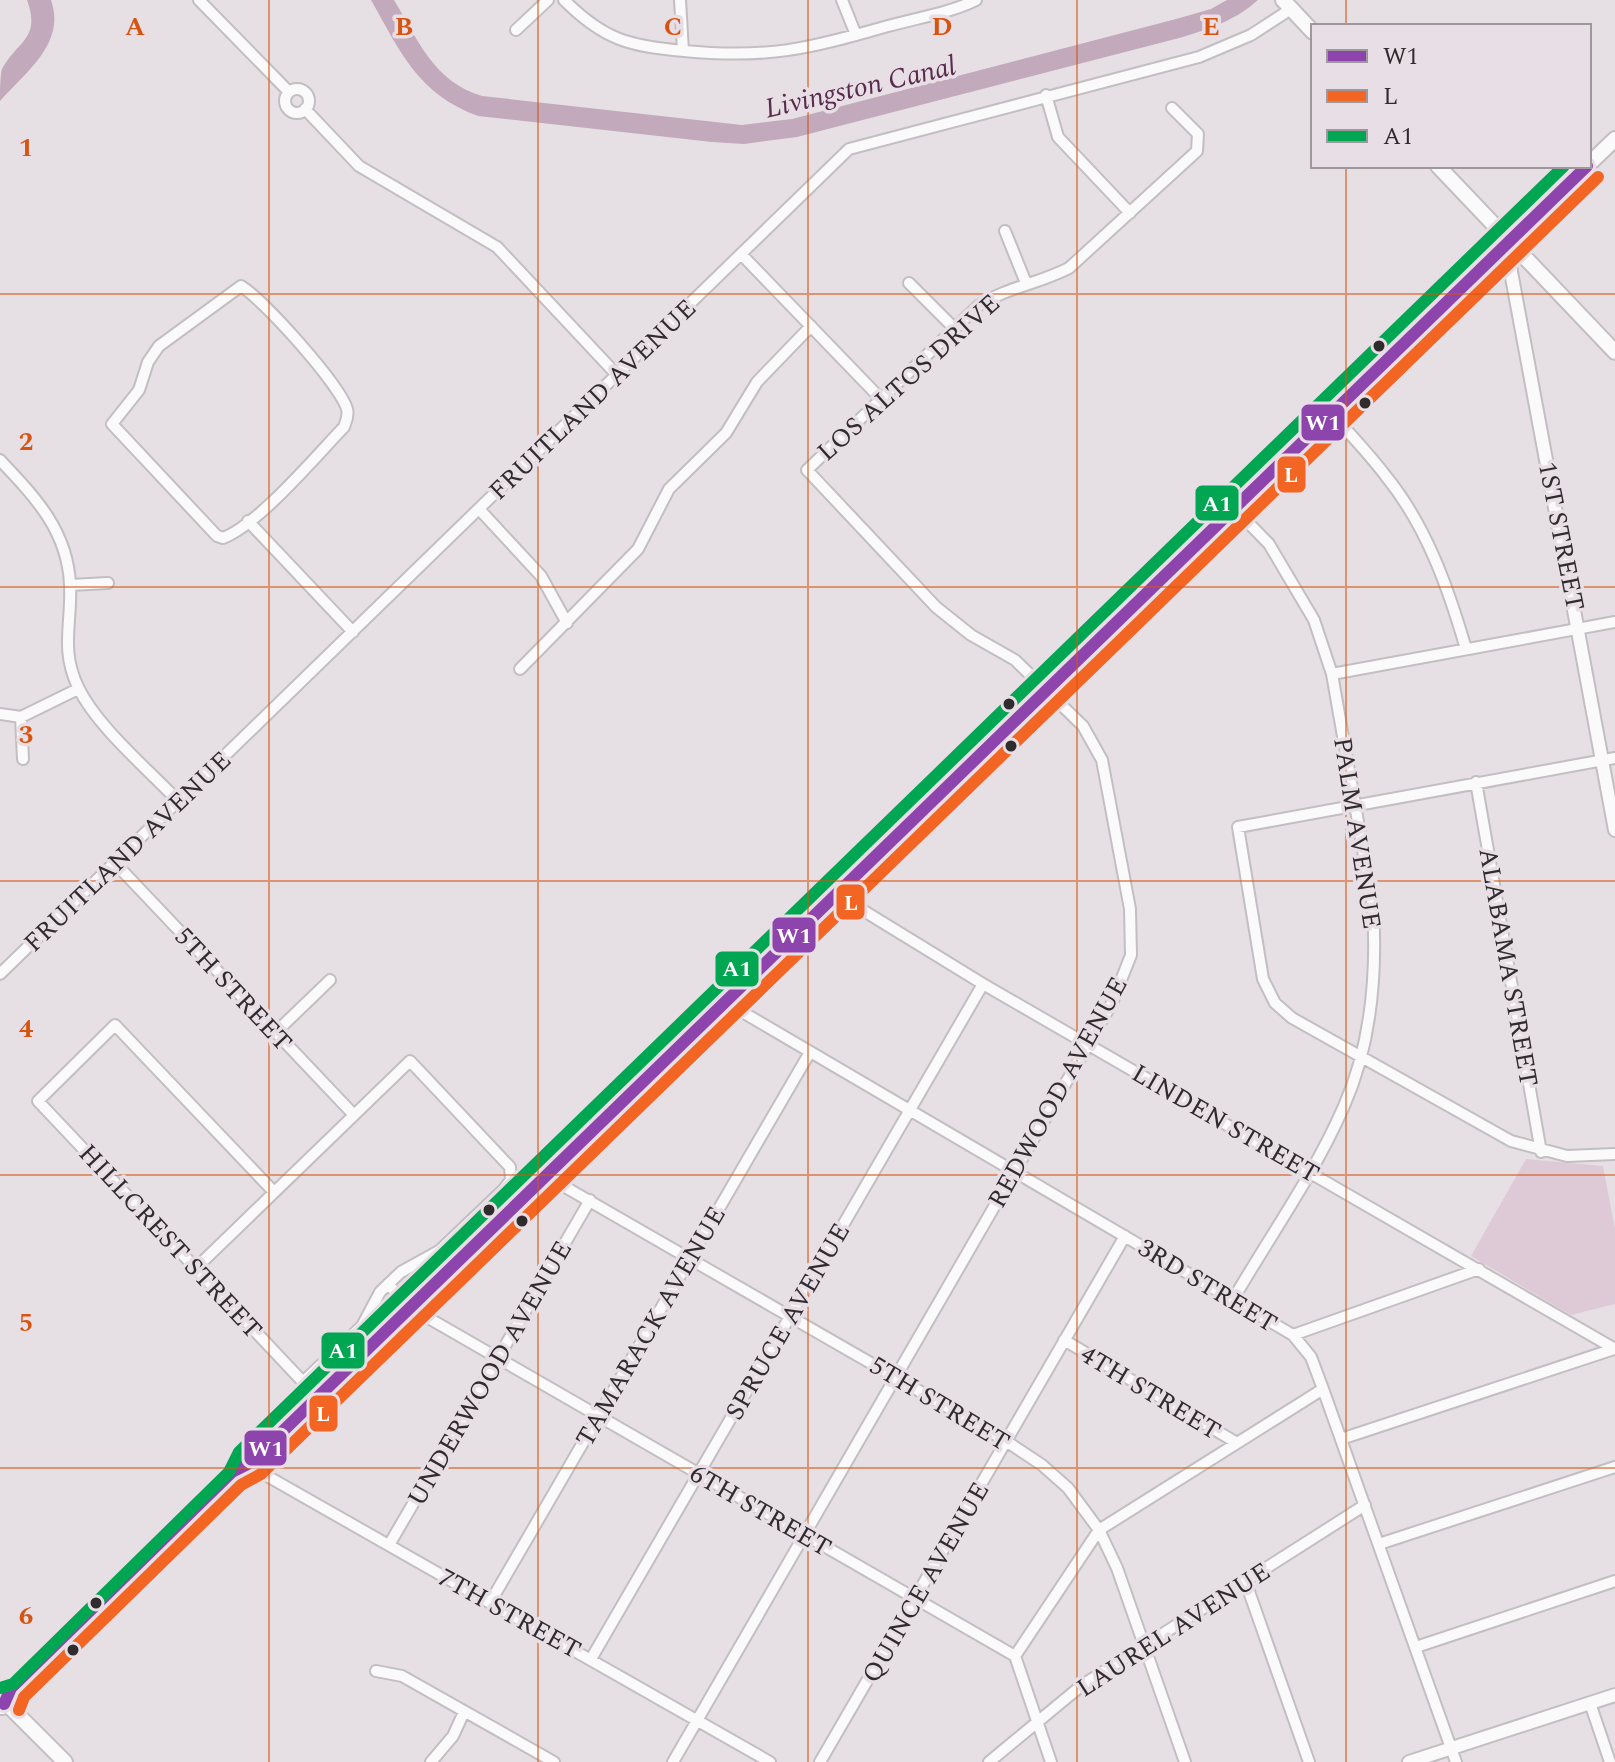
<svg xmlns="http://www.w3.org/2000/svg" width="1615" height="1762" font-family="Spectral,serif">
<style>
.green{fill:#dec9d7}
.water{fill:#c2a9bb}
.lines{fill:none;stroke-linecap:round;stroke-linejoin:round}
.minor-casing{stroke:#c3bec1;stroke-width:14}
.tertiary-casing{stroke:#c3bec1;stroke-width:16}
.secondary-casing{stroke:#c3bec1;stroke-width:18}
.minor{stroke:#fbfafb;stroke-width:10}
.tertiary{stroke:#fbfafb;stroke-width:12}
.secondary{stroke:#fbfafb;stroke-width:14}
.bus-1-casing{stroke:#e8dee5;stroke-width:18}
.bus-2-casing{stroke:#e8dee5;stroke-width:18}
.bus-3-casing{stroke:#e8dee5;stroke-width:18}
.bus-1{stroke:#8e44ad;stroke-width:12}
.bus-2{stroke:#f26522;stroke-width:12}
.bus-3{stroke:#00a651;stroke-width:12}
.grid{fill:none;stroke:#d6540f;stroke-width:2;stroke-opacity:0.55}
.bus-dot{fill:#302c2e;stroke:#e8dee5;stroke-width:3}
.labels{text-anchor:middle;stroke-width:7;stroke-linejoin:round;paint-order:stroke}
.street-label{font-size:26px;fill:#302c2e;stroke:#e8dee5}
.water-label{font-size:28px;font-style:italic;fill:#582c4d;stroke:#e8dee5}
.grid-label{font-size:26px;text-anchor:middle;font-weight:bold;fill:#d6540f;stroke:#e8dee5;stroke-width:7;stroke-linejoin:round;paint-order:stroke}
.line-badge{stroke:#e8dee5;stroke-width:3}
.badge-label{font-size:22px;text-anchor:middle;font-weight:bold;fill:#fff}
</style>
<rect width="100%" height="100%" fill="#e6e0e4"/>
<path class="green" d="M 1526,1159 L 1603,1166 L 1615,1229 L 1615,1304 L 1571,1315 L 1471,1256 Z"/>
<path class="water" d="M 27,0 L 51,0 C 66,43 27,71 0,101 C 0,92 0,77 2,69 C 18,40 41,39 27,0 Z
M 371,0 L 394,0 C 418,40 434,82 482,96 L 742,125 L 792,119 L 1176,19 L 1211,9 L 1227,0 L 1258,0 C 1236,20 1211,28 1183,37 L 797,137 L 744,144 L 712,142 L 478,116 C 418,94 401,53 371,0 Z"/>
<g class="lines">
<g class="minor-casing">
<path id="minor" d="M 199,0 L 289,92
M 564,0 C 604,40 629,46 684,51 C 768,59 808,49 888,26 C 917,18 950,13 976,0
M 680,0 L 683,51
M 842,0 L 856,35
M 516,30 L 548,0
M285 101a12 12 0 1 1 24 0a12 12 0 1 1-24 0Z
M 1046,95 L 1058,137 L 1130,213
M 305,109 L 359,166 L 497,247 L 617,375
M 1005,231 L 1026,283
M 741,254 L 881,399
M 909,283 L 954,328
M 241,286 C 264,300 340,385 347,409 C 349,416 346,421 344,427 C 316,456 258,525 223,538 L 217,536 L 112,424 L 139,390 L 148,362 L 159,346 Z
M 1332,414 C 1350,434 1369,454 1385,475 C 1426,525 1448,587 1466,649
M 0,460 C 35,497 68,531 70,585 C 72,624 60,649 78,687 C 97,727 148,769 179,802
M 479,509 L 541,576 L 567,623
M 248,521 L 353,632
M 70,585 L 108,583
M 520,669 L 638,549 L 669,489 L 726,433 L 757,382 L 811,326
M 1332,674 L 1615,622
M 0,714 L 21,717 L 78,689
M 21,717 L 23,759
M 1615,758 L 1238,827 L 1263,979 L 1275,1003 L 1292,1018 L 1511,1141 L 1567,1156 L 1615,1154
M 1476,782 L 1541,1152
M 115,863 L 354,1115
M 838,895 L 983,984 L 1615,1349
M 0,974 L 849,149 L 1199,57 L 1251,35 L 1291,9
M 727,1003 L 1293,1335 L 1311,1357 L 1323,1389 L 1456,1762
M 275,1033 L 330,980
M 546,1176 L 1006,1441 L 1042,1465 L 1068,1488 L 1099,1530 L 1117,1568 L 1185,1762
M 196,1268 L 410,1061 L 510,1167 L 511,1180 L 503,1190 L 439,1251 L 401,1272 L 380,1292 L 362,1326 L 303,1382 L 38,1101 L 115,1025 L 274,1192
M 388,1284 L 411,1308 L 1015,1656 L 1051,1762
M 1234,1298 C 1270,1236 1315,1173 1344,1106 C 1371,1045 1377,973 1373,907 L 1332,674 L 1314,620 L 1269,544 L 1235,509
M 1293,1335 L 1479,1269
M 1064,1340 L 1237,1443
M 1341,1439 L 1614,1349
M 250,1463 L 260,1472 L 770,1762
M 1379,1544 L 1615,1467
M 389,1545 L 590,1200
M 1246,1583 L 1309,1762
M 491,1601 L 810,1052
M 1416,1647 L 1615,1581
M 1015,1656 L 1099,1530 L 1323,1389
M 591,1659 L 983,984
M 376,1671 L 402,1676 L 554,1762
M 1590,1703 L 1610,1762
M 431,1762 L 453,1736 L 464,1712
M 673,1762 L 1112,1003 L 1131,955 L 1130,909 L 1102,760 L 1083,726 L 1015,660 L 971,635 L 936,607 L 807,470 L 978,306 C 1007,287 1038,284 1069,268 L 1197,151 L 1198,134 L 1172,108
M 820,1762 L 1125,1236
M 989,1762 L 1081,1686 L 1365,1505"/>
</g>
<g class="tertiary-casing">
<path id="tertiary" d="M 1509,242 L 1511,272 L 1615,830
M 1409,1762 L 1615,1695"/>
</g>
<g class="secondary-casing">
<path id="secondary" d="M 1283,0 L 1313,32
M 1589,164 L 1615,139
M 1438,166 L 1615,352
M 1,1698 L 65,1762
M 4,1704 L 11,1688 L 232,1472 L 250,1463 L 1587,166
M 2,1707 L 22,1698 L 243,1481 L 250,1463"/>
</g>
<use href="#minor" class="minor"/>
<use href="#tertiary" class="tertiary"/>
<use href="#secondary" class="secondary"/>
<g class="bus-1-casing">
<path id="bus-1" d="M 4,1704 L 11,1688 L 232,1472 L 250,1463 L 1587,166"/>
</g>
<g class="bus-2-casing">
<path id="bus-2" d="M 19,1710 L 24,1697 L 241,1485 L 261,1474 L 1598,177"/>
</g>
<g class="bus-3-casing">
<path id="bus-3" d="M 0,1688 L 13,1684 L 229,1472 L 239,1452 L 1564,166"/>
</g>
<use href="#bus-1" class="bus-1"/>
<use href="#bus-2" class="bus-2"/>
<use href="#bus-3" class="bus-3"/>
</g>
<path class="grid" d="M 269,0 L 269,1762M 538,0 L 538,1762M 808,0 L 808,1762M 1077,0 L 1077,1762M 1346,0 L 1346,26M 1346,166 L 1346,1762M 0,294 L 1615,294M 0,587 L 1615,587M 0,881 L 1615,881M 0,1175 L 1615,1175M 0,1468 L 1615,1468"/>
<g class="bus-dot">
<circle cx="1379" cy="346" r="7"/>
<circle cx="1365" cy="403" r="7"/>
<circle cx="1009" cy="704" r="7"/>
<circle cx="1011" cy="746" r="7"/>
<circle cx="489" cy="1210" r="7"/>
<circle cx="522" cy="1221" r="7"/>
<circle cx="96" cy="1603" r="7"/>
<circle cx="73" cy="1650" r="7"/>
</g>
<g class="labels">
<g class="street-label">
<text transform="translate(908 377) rotate(-42)" y="9">LOS ALTOS DRIVE</text>
<text transform="translate(592 399) rotate(-44)" y="9">FRUITLAND AVENUE</text>
<text transform="translate(1562 536) rotate(79)" y="9">1ST STREET</text>
<text transform="translate(1358 833) rotate(81)" y="9">PALM AVENUE</text>
<text transform="translate(127 851) rotate(-44)" y="9">FRUITLAND AVENUE</text>
<text transform="translate(1509 967) rotate(80)" y="9">ALABAMA STREET</text>
<text transform="translate(234 989) rotate(47)" y="9">5TH STREET</text>
<text transform="translate(1057 1092) rotate(-61)" y="9">REDWOOD AVENUE</text>
<text transform="translate(1226 1123) rotate(30)" y="9">LINDEN STREET</text>
<text transform="translate(171 1241) rotate(47)" y="9">HILLCREST STREET</text>
<text transform="translate(1208 1285) rotate(31)" y="9">3RD STREET</text>
<text transform="translate(787 1321) rotate(-60)" y="9">SPRUCE AVENUE</text>
<text transform="translate(650 1326) rotate(-60)" y="9">TAMARACK AVENUE</text>
<text transform="translate(489 1373) rotate(-60)" y="9">UNDERWOOD AVENUE</text>
<text transform="translate(1151 1392) rotate(31)" y="9">4TH STREET</text>
<text transform="translate(940 1403) rotate(31)" y="9">5TH STREET</text>
<text transform="translate(761 1510) rotate(30)" y="9">6TH STREET</text>
<text transform="translate(925 1582) rotate(-60)" y="9">QUINCE AVENUE</text>
<text transform="translate(510 1613) rotate(29)" y="9">7TH STREET</text>
<text transform="translate(1173 1629) rotate(-33)" y="9">LAUREL AVENUE</text>
</g>
<g class="water-label">
<text transform="translate(860 86) rotate(-13)" y="10">Livingston Canal</text>
</g>
</g>
<g class="grid-label">
<text x="135" y="35">A</text>
<text x="404" y="35">B</text>
<text x="673" y="35">C</text>
<text x="942" y="35">D</text>
<text x="1211" y="35">E</text>
<text x="26" y="156">1</text>
<text x="26" y="450">2</text>
<text x="26" y="743">3</text>
<text x="26" y="1037">4</text>
<text x="26" y="1331">5</text>
<text x="26" y="1624">6</text>
</g>
<g class="line-badge">
<rect x="1300" y="403" width="46" height="39" rx="8" fill="#8e44ad"/>
<rect x="1276" y="455" width="31" height="39" rx="8" fill="#f26522"/>
<rect x="1194" y="484" width="46" height="38" rx="8" fill="#00a651"/>
<rect x="835" y="883" width="31" height="38" rx="8" fill="#f26522"/>
<rect x="771" y="916" width="46" height="38" rx="8" fill="#8e44ad"/>
<rect x="714" y="950" width="46" height="38" rx="8" fill="#00a651"/>
<rect x="320" y="1331" width="46" height="39" rx="8" fill="#00a651"/>
<rect x="308" y="1394" width="31" height="39" rx="8" fill="#f26522"/>
<rect x="243" y="1429" width="45" height="38" rx="8" fill="#8e44ad"/>
</g>
<g class="badge-label">
<text x="1323" y="430">W1</text>
<text x="1291" y="482">L</text>
<text x="1217" y="511">A1</text>
<text x="851" y="910">L</text>
<text x="794" y="943">W1</text>
<text x="737" y="976">A1</text>
<text x="343" y="1358">A1</text>
<text x="323" y="1421">L</text>
<text x="266" y="1456">W1</text>
</g>
<rect x="1311" y="24" width="280" height="144" fill="#e8dee5" stroke="#9e979c" stroke-width="2"/>
<rect x="1327" y="50" width="40" height="12" fill="#8e44ad" stroke="#9e979c" stroke-width="2"/>
<text x="1383" y="64" font-size="24" fill="#302c2e">W1</text>
<rect x="1327" y="90" width="40" height="12" fill="#f26522" stroke="#9e979c" stroke-width="2"/>
<text x="1383" y="104" font-size="24" fill="#302c2e">L</text>
<rect x="1327" y="130" width="40" height="12" fill="#00a651" stroke="#9e979c" stroke-width="2"/>
<text x="1383" y="144" font-size="24" fill="#302c2e">A1</text>
</svg>
